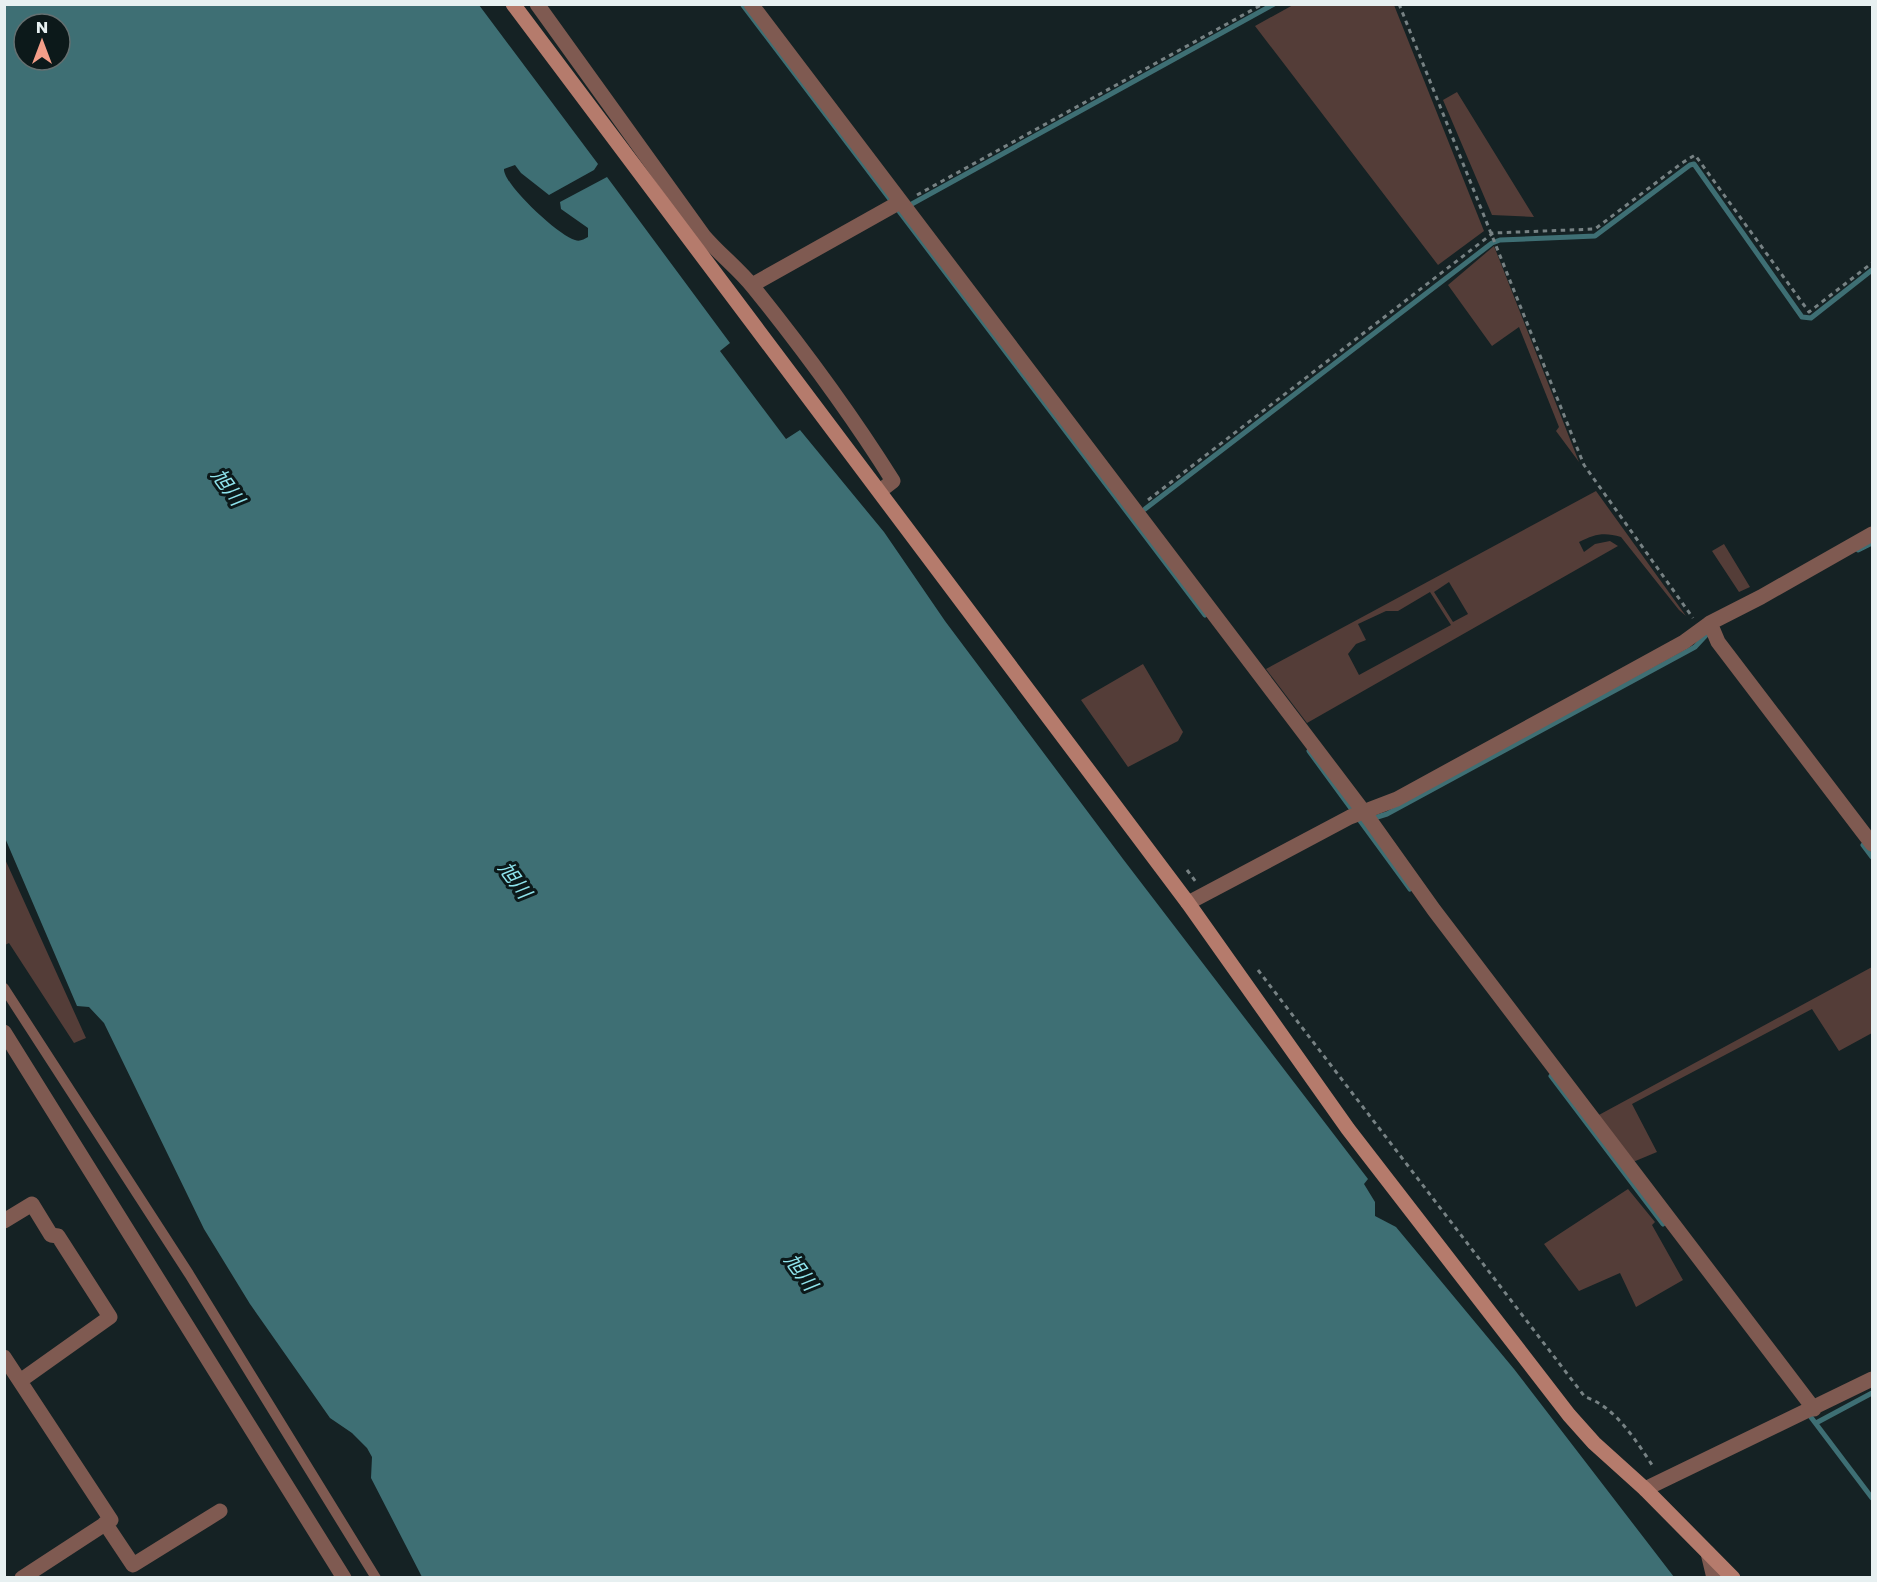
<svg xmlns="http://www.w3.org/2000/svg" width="1877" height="1582" font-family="Poppins,'Noto Sans JP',sans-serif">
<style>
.green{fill:#543d38;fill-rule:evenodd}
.water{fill:#3e6f74;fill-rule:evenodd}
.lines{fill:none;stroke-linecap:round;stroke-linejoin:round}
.stream{stroke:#3e6f74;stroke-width:5}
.path{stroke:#778284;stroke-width:3;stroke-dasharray:4.5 4.5;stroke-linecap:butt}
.lane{stroke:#7f5a51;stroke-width:10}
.street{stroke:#7f5a51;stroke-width:15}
.secondary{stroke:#b57b6c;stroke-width:15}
.labels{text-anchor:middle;stroke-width:6;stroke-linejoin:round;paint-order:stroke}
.water-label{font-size:20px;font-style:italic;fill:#8fe4ed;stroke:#0c191a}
</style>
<rect width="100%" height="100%" fill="#152224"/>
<path class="green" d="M 1293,5 L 1394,5 L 1484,231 L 1438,265 L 1255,26 Z
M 1457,92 L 1534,217 L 1492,215 L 1443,100 Z
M 1494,246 L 1579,462 L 1556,431 L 1559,427 L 1519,327 L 1492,346 L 1448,285 Z
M 1596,491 L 1686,616 L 1679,610 L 1621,537 C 1604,532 1595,534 1579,542 L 1584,552 L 1595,544 L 1610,541 L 1618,546 L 1307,723 L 1266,669 ZM 1449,582 L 1468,614 L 1453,622 L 1434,592 ZM 1430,592 L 1451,625 L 1359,675 L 1348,654 L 1356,644 L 1366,640 L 1358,624 L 1386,611 L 1398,611 Z
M 1724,544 L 1750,587 L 1739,592 L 1712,551 Z
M 1143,664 L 1183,732 L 1178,741 L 1128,767 L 1081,700 Z
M 4,857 L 86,1038 L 74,1043 L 9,943 L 5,945 Z
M 1872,967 L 1872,1033 L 1839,1051 L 1812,1009 L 1632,1104 L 1657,1152 L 1633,1162 L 1597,1116 Z
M 1628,1189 L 1655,1222 L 1652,1225 L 1683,1280 L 1636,1307 L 1620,1273 L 1579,1291 L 1544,1244 Z"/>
<path class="water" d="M 4,5 L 479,5 L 598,164 L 594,170 L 549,195 L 521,173 L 515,165 L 504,169 C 503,184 559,236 575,240 C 580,242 584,239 588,237 L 588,228 L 561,209 L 560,202 L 607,177 L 730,343 L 720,351 L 786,439 L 800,430 L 884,532 L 945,621 L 1123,859 L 1368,1179 L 1364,1184 L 1375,1202 L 1375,1216 L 1396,1227 L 1514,1369 L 1674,1577 L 422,1577 L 371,1478 L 372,1457 L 367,1448 L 352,1433 L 330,1418 L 250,1304 L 204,1229 L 104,1023 L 89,1007 L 77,1006 L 5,838 ZM 24,24 L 60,24 L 60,60 L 24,60 Z"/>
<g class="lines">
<path class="stream" d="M 742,4 L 1205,615
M 910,205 L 1274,4
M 1145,509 L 1492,243 L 1500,240 L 1595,236 L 1690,165 L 1694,164 L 1802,317 L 1811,318 L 1872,270
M 1858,550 L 1872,543
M 1309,751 L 1410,889
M 1371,819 L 1387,814 L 1695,647 L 1708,633
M 1863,845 L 1872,857
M 1551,1076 L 1663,1224
M 1807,1412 L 1872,1498
M 1816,1423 L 1872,1393"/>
<path class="path" d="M 1399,4 L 1584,465 L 1693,618
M 917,195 L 1263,4
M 1148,500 L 1493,233 L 1595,229 L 1682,163 L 1695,155 L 1809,312 L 1872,263
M 1187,870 L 1196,882
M 1258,970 L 1585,1397 C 1615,1406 1637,1442 1654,1468"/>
<path class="lane" d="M 4,988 L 189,1274 L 376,1578"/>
<path class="street" d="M 537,4 L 703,235
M 751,4 L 1367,816 L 1434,910 L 1814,1409
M 693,242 L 703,235 C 719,254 739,269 754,288 C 803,349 851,414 893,481 L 880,491
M 752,285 L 900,202
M 1710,623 L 1718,642 L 1872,844
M 1188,903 L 1350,817 L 1397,799 L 1602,687 L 1684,642 L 1710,623 L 1761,597 L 1872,534
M 4,1032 L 344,1578
M 4,1221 L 32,1204 L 51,1235 L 58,1236 L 110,1317 L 20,1381
M 4,1357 L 111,1520 L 22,1578
M 1645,1489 L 1872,1379
M 105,1523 L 133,1565 L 220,1511
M 1708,1553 L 1714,1578"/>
<path class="secondary" d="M 513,4 L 1188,903 L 1348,1129 L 1569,1415 L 1594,1443 L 1645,1489 L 1733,1578"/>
</g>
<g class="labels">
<g class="water-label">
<text transform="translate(228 487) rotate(54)" y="7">旭川</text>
<text transform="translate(515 880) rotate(54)" y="7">旭川</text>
<text transform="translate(801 1272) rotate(54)" y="7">旭川</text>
</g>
</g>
<rect width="1877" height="1582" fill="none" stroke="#e7f0f1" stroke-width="12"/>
<g transform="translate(42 42)"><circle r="28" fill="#0c191a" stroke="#646f70" stroke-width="1.5"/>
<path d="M0-4.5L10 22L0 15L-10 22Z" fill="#f49e89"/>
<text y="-9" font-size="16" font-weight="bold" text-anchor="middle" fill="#e7f0f1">N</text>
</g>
</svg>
